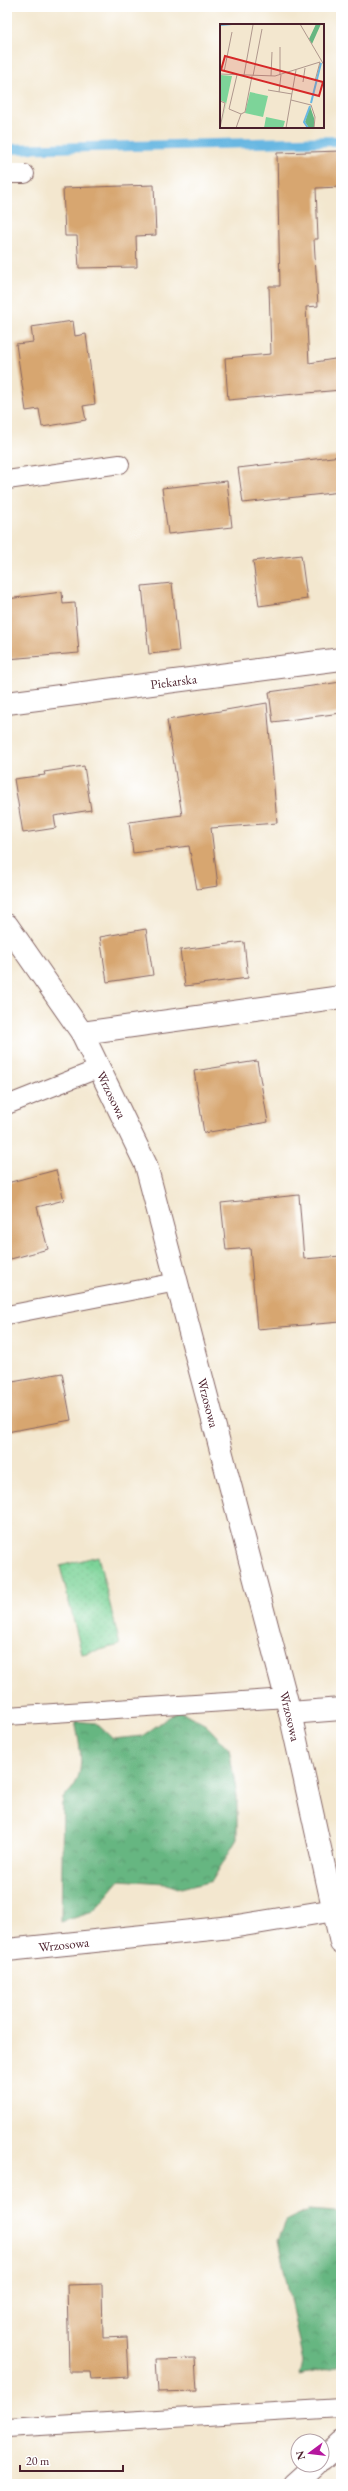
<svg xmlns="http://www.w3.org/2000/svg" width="348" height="2491" font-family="'EB Garamond',serif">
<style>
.forest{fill:url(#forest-crowns);stroke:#586a56}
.park{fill:url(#park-dots);stroke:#647a62}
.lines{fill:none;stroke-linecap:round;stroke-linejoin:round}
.stream{stroke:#68b7e2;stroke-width:10}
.building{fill:#d7a66f}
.lane-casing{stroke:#856564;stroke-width:20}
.street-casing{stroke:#856564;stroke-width:24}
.lane{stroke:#fff;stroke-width:18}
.street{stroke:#fff;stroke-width:22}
.labels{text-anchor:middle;stroke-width:3;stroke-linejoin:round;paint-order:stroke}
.street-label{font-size:13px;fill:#4a1f2b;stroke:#fff}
.inset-river{fill:none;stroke:#68b7e2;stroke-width:2}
.inset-road{fill:none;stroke:#af978d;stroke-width:1}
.view{fill:#d62828;fill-opacity:0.15;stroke:#d62828;stroke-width:2}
.inset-edge{fill:none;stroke:#4a1f2b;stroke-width:2}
</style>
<defs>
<pattern id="forest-crowns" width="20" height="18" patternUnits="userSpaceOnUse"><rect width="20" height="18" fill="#66b681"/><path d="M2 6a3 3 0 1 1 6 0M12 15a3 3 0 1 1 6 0" fill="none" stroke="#56936a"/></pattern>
<pattern id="park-dots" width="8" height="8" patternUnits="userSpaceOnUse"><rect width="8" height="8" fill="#7dd499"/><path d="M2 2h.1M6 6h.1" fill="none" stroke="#6eb684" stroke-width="1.8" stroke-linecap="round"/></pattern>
</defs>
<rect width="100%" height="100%" fill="#fff"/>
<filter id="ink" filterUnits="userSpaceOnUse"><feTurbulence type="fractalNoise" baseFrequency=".025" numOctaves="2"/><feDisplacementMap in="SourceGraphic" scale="8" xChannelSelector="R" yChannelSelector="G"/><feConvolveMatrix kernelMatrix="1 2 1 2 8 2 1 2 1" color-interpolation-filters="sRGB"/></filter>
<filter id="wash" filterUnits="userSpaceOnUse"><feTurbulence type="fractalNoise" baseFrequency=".012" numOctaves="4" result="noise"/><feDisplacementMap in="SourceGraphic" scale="16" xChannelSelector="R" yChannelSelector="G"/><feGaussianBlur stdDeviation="0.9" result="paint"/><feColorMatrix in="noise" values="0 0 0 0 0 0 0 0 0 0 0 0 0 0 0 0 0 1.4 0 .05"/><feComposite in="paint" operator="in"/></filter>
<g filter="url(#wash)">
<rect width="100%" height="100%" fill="#f3e7cf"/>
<path class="forest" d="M 179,1710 L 206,1725 L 229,1749 L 237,1795 L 237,1839 L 212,1881 L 181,1889 L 164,1883 L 120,1880 L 93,1912 L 61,1922 L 63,1797 C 89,1779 80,1748 75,1721 L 96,1723 L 113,1739 L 142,1736 Z
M 308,2210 L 335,2212 L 341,2216 L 341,2362 L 337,2367 L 300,2375 L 303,2362 L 278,2240 L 287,2220 Z"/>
<path class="park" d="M 98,1556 L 120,1645 L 82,1654 L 60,1566 Z"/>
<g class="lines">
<path class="stream" d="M 7,149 L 341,141"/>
</g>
<g id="blocks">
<path class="building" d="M 341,151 L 341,187 L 316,188 L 318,239 L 314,239 L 318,306 L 306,307 L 309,363 L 341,358 L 341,390 L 228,400 L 225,358 L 271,354 L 269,286 L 280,286 L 277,153 Z
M 154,185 L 156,235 L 136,236 L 137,267 L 79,268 L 77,236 L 65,236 L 63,188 Z
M 73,321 L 75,336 L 86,334 L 95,404 L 83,406 L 86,420 L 42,427 L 39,409 L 26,411 L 16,344 L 33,342 L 31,327 Z
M 341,456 L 341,492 L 243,503 L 238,468 Z
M 227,481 L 232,527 L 168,534 L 162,488 Z
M 301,555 L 307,599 L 259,606 L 253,561 Z
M 172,583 L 179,651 L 149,654 L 142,586 Z
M 62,592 L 63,604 L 75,603 L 79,653 L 7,659 L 7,599 Z
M 341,682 L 341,713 L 273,722 L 269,692 Z
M 267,703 L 277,823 L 211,828 L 218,886 L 197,889 L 189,846 L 133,853 L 129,822 L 182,815 L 167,720 Z
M 84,766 L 91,810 L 54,816 L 56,828 L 23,833 L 14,779 L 45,775 L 44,772 Z
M 146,929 L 153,975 L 107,982 L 100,937 Z
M 244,942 L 248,978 L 185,986 L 180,950 Z
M 257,1061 L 268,1122 L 204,1133 L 194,1071 Z
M 56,1170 L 64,1200 L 37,1207 L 48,1249 L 7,1260 L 7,1183 Z
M 299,1195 L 304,1259 L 341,1256 L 341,1322 L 257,1329 L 250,1248 L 226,1250 L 221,1203 Z
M 62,1373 L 71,1420 L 7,1432 L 7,1383 Z
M 102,2284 L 103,2338 L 127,2337 L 129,2377 L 91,2379 L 90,2372 L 69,2372 L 67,2285 Z
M 195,2358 L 197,2391 L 158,2392 L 156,2359 Z"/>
</g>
</g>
<g filter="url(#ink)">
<use href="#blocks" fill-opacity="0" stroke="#856564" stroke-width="1"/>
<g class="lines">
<g class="lane-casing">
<path id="lane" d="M 7,174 L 25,174
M 7,480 L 120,464
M 7,1105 L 100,1068
M 7,1315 L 177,1282
M 7,1716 L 287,1698
M 7,2428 L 341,2408"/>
</g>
<g class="street-casing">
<g id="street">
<path id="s1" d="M 7,703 L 341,659"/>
<path id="s2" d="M 7,925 L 82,1033 L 146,1165 L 290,1713 L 341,1943"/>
<path d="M 82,1033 L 341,997"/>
<path d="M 290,1713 L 341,1709"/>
<path id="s3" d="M 7,1950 L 231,1927 L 335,1910"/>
<path d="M 322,2460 L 341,2442"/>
<path d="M 295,2484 L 316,2465"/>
</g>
</g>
<use href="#lane" class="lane"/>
<use href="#street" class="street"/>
</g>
</g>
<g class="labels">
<g class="street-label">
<text dy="5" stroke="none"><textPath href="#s1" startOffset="168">Piekarska</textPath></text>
<text dy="5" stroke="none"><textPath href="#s2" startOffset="200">Wrzosowa</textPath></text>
<text dy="5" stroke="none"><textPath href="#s2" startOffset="524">Wrzosowa</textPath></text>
<text dy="5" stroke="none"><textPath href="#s2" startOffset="848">Wrzosowa</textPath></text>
<text dy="5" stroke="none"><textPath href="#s3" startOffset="57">Wrzosowa</textPath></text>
</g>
</g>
<g transform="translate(220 24)">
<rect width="104" height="104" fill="#f3e7cf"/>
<path d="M 1,51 L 12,52 L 1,104 L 6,79 L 0,76 ZM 46,93 L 65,97 L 63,104 L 44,104 Z" fill="#7dd499"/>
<path d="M 96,0 L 101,0 L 92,20 L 89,15 ZM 90,82 L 94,94 L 94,104 L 89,104 L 85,98 Z" fill="#66b681"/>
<path d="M 30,68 L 48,72 L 43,93 L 25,89 Z" fill="#7dd499"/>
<path class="inset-river" d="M 0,1 L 12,0M 91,79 L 101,39M 88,104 L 84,98 L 90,82"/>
<path class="inset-road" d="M 80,0 L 104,41M 4,48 L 12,8M 0,50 L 55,52 L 100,38M 17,51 L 9,85 L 21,90 L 25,88 L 32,52M 24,51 L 33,1M 60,51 L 60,23M 33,52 L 42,5M 51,52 L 52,28M 95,57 L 100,38M 83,58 L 85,44M 48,66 L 72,70M 59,68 L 61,51M 71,76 L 91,81 L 95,93 L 94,104M 0,77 L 5,79 L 0,104M 16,104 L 21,90M 66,104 L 76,46"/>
<path class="view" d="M 5,32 L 103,58 L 99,72 L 1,46 Z"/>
<rect width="104" height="104" class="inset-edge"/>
</g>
<rect width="348" height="2491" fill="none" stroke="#fff" stroke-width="24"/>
<g transform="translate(310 2453) rotate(255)"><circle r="19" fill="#ffffff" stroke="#b7a5aa"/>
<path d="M0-3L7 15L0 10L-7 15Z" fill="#b5179e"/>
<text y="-6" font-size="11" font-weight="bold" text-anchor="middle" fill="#4a1f2b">N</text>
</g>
<path d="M20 2465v6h103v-6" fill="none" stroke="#4a1f2b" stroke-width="2"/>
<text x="26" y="2465" font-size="12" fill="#4a1f2b" stroke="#ffffff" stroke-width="3" paint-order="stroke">20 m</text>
</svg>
